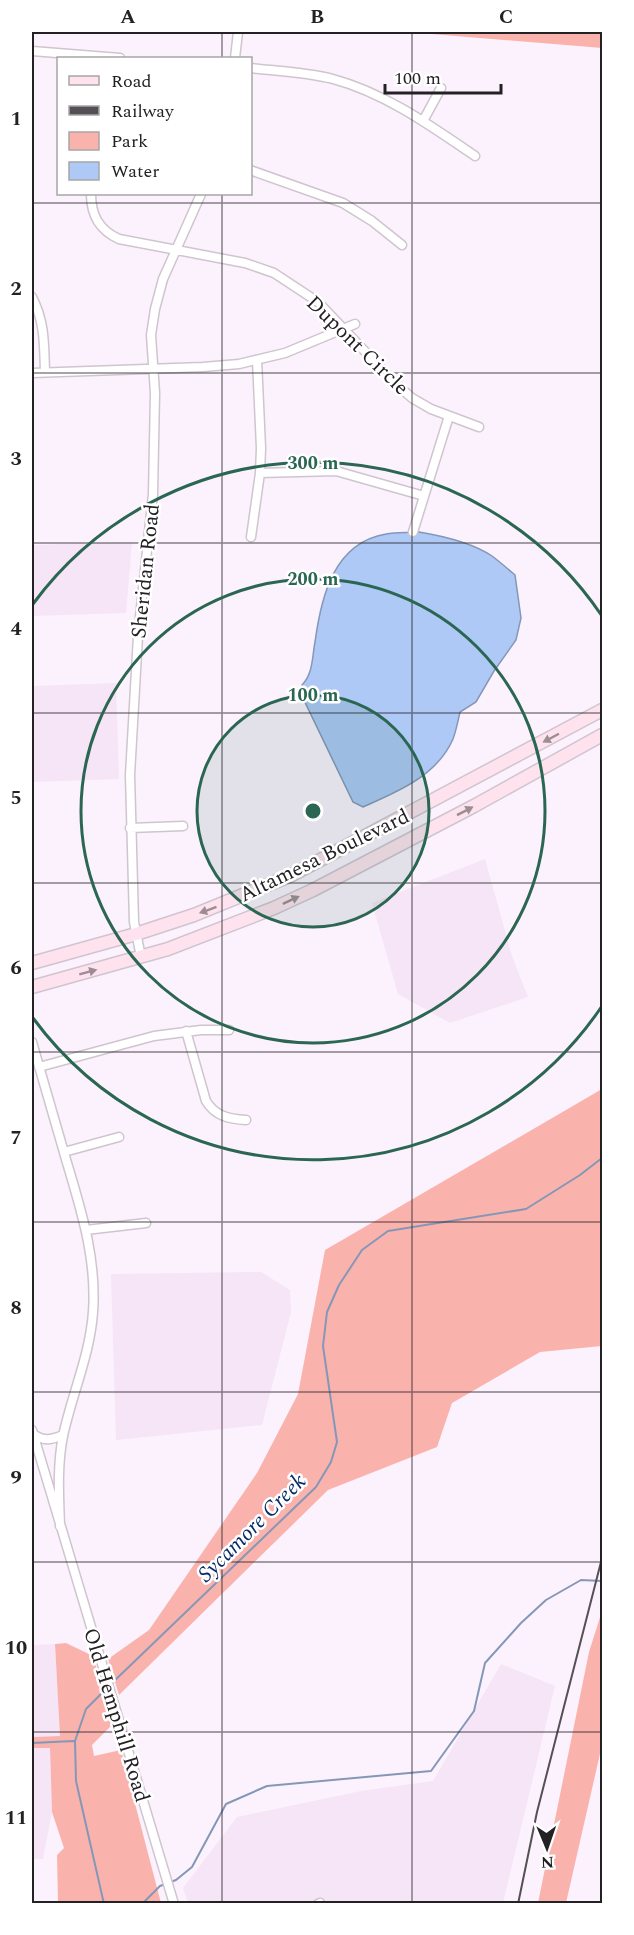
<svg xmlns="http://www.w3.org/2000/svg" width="634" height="1935" font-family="Spectral,serif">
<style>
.built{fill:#f5e5f6}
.green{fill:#fab3ac}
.water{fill:#aec9f6;stroke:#8597b7;stroke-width:1.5}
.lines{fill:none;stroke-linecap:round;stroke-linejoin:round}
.stream{stroke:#8597b7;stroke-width:2}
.street-casing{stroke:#cfc5cf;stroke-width:11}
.secondary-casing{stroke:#cfc5cf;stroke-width:15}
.street{stroke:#fff;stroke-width:8}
.secondary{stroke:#fee3ee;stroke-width:12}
.rail{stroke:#545055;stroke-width:2}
.oneway{fill:#9c8c93}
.grid{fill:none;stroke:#242124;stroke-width:1.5;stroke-opacity:0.55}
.ring{fill:none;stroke:#2a6651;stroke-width:3}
.labels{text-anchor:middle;stroke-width:5;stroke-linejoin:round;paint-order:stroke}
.street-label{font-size:21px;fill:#242124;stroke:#fff}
.water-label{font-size:22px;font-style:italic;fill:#042968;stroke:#fff}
.centre{fill:#2a6651;stroke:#fff;stroke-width:3}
.ring-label{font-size:18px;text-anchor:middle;font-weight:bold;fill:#2a6651;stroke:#fff;stroke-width:5;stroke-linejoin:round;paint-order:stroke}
.neatline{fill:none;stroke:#242124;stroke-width:2}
.grid-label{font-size:20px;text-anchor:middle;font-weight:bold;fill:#242124}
</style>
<rect width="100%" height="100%" fill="#fcf2fd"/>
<path class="built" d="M 132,542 L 126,613 L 32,616 L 32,545 Z
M 116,683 L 119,779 L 32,782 L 32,686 Z
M 485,859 L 512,956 L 528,997 L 450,1023 L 398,994 L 372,903 Z
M 261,1272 L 290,1290 L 291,1312 L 262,1425 L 116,1440 L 111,1274 Z
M 55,1644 L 60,1736 L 32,1737 L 32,1645 Z
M 501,1664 L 555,1686 L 503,1903 L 188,1903 L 183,1888 L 237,1817 L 361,1791 L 433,1781 Z
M 32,1748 L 50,1748 L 52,1812 L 43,1859 L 32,1859 Z"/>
<path class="green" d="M 407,32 L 602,32 L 602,48 Z
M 602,1089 L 602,1346 L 540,1352 L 452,1403 L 437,1447 L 328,1490 L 119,1695 L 108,1659 L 149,1630 L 257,1473 L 298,1394 L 325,1250 Z
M 602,1611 L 602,1745 L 566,1903 L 538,1903 L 589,1652 Z
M 66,1643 L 93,1656 L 113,1724 L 92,1745 L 94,1756 L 121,1750 L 161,1903 L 58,1903 L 57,1855 L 64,1848 L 52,1812 L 50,1748 L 32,1748 L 32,1737 L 60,1736 L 55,1644 Z"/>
<path class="water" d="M 419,532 C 443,536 471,542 492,556 C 500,562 508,569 515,575 L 521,618 L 516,640 L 494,671 L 476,702 L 460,712 C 458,721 456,731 453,739 C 437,776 397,792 363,807 L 353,802 L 302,696 L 302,685 C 313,674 312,658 315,642 C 321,598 333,543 386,534 C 396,532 408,533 419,532 Z"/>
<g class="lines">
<path class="stream" d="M 111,1684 L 316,1487 L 331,1462 L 337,1442 L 323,1346 L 327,1312 L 339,1285 L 362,1250 L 388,1231 L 526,1209 L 580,1175 L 602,1158
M 32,1743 L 74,1741
M 104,1904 L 76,1781 L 75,1741 L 86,1709 L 107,1688
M 142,1904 L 160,1886 L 176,1880 L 192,1867 L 226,1804 L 267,1786 L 431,1771 L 474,1711 L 485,1663 L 521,1623 L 546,1600 L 581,1580 L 602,1581"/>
<g class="street-casing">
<path id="street" d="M 32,51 L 120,58
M 235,58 L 238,32
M 250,68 C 278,71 306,72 333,79 C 385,93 431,126 475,156
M 423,121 L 441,88
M 250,170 L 343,203 L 372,221 L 402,245
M 91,194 C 91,215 99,230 119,239 L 245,263 L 274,273 L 318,302 L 395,383 L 412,398 L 431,409 L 479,427
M 32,297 C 45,322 44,344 45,372
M 32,373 L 203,367 L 239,364 L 285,353 L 355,324
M 260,473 L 336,471 L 424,496
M 413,532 L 449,416
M 251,537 L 260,473 L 261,448 L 257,360
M 130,828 L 183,826
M 141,957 L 134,922 L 130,775 L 138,636 L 153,494 L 155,393 L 151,335 L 155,309 L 163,279 L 201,194
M 186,1031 L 206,1101 C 215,1116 229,1119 246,1120
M 32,1042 C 43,1080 54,1118 65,1156 C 80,1207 97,1257 93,1312 C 90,1355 72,1394 63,1436 C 57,1466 59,1496 60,1526
M 39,1067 L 154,1036 L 201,1030 L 229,1030
M 64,1152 L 119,1137
M 86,1230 L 146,1223
M 32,1430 L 174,1904
M 32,1433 C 43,1442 51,1440 63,1435
M 318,1904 L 320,1903"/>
</g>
<g class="secondary-casing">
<path id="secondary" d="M 32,963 L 136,934 L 194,915 L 292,875 L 602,710
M 32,987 L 168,949 L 274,908 L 313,890 L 474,806 L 602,735"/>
</g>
<use href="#street" class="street"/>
<use href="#secondary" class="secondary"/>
<path class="rail" d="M 518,1904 L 537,1812 L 602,1558"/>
</g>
<defs><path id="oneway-solid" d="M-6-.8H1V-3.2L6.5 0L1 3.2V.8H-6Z" transform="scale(1.5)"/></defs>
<g class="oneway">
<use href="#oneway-solid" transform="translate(551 738) rotate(152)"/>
<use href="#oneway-solid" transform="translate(465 811) rotate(-27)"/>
<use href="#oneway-solid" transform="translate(291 900) rotate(-25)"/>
<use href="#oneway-solid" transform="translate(208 910) rotate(160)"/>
<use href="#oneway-solid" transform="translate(88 972) rotate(-15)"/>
</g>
<path class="grid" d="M 222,32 L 222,58M 412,32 L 412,1904M 222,194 L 222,1904M 32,203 L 602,203M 32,373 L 602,373M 32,543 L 602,543M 32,713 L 602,713M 32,883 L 602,883M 32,1052 L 602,1052M 32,1222 L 602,1222M 32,1392 L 602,1392M 32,1562 L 602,1562M 32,1732 L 602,1732"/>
<circle cx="313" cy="811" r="116" fill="#2a6651" fill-opacity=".12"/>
<g class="ring">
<circle cx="313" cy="811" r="116"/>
<circle cx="313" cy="811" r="232"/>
<path d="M602 1006A348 348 0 0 1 33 1018M33 604A348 348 0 0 1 602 616"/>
</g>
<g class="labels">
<g class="street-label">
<text transform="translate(358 345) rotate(44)" y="7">Dupont Circle</text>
<text transform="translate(145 571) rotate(-84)" y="7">Sheridan Road</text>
<text transform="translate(324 855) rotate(-26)" y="7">Altamesa Boulevard</text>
<text transform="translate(117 1715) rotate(73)" y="7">Old Hemphill Road</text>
</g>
<g class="water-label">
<text transform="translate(251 1527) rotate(-45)" y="8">Sycamore Creek</text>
</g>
</g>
<circle cx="313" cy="811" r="9" class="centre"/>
<g class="ring-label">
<text x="313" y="469">300 m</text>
<text x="313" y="585">200 m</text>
<text x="313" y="701">100 m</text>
</g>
<rect width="634" height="1935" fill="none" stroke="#ffffff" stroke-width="66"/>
<rect x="57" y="57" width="195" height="138" fill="#ffffff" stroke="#a7a6a7" stroke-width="1.5"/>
<rect x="69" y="76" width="30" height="9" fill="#fee3ee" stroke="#a7a6a7" stroke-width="1.5"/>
<text x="111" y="87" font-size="18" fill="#242124">Road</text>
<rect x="69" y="106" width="30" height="9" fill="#545055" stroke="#a7a6a7" stroke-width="1.5"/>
<text x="111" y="117" font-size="18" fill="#242124">Railway</text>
<rect x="69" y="132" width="30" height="18" fill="#fab3ac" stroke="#a7a6a7" stroke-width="1.5"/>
<text x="111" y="147" font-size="18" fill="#242124">Park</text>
<rect x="69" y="162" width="30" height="18" fill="#aec9f6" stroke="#a7a6a7" stroke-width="1.5"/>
<text x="111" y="177" font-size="18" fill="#242124">Water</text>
<g transform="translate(547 1848) rotate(178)" stroke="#ffffff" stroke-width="4.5" paint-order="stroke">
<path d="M0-4.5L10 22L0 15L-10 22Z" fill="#242124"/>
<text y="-9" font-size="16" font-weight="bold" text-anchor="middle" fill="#242124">N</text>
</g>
<path d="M385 84v9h116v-9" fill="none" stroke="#242124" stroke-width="3"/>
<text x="394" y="84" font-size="18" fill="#242124" stroke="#ffffff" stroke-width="4.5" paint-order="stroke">100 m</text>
<rect x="33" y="33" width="568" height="1869" class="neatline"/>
<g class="grid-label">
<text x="128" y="23">A</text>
<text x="317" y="23">B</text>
<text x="506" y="23">C</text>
<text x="16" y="125">1</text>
<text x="16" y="295">2</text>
<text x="16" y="465">3</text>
<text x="16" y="635">4</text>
<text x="16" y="804">5</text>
<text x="16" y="974">6</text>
<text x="16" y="1144">7</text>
<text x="16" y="1314">8</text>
<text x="16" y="1484">9</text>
<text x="16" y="1654">10</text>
<text x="16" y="1824">11</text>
</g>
</svg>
